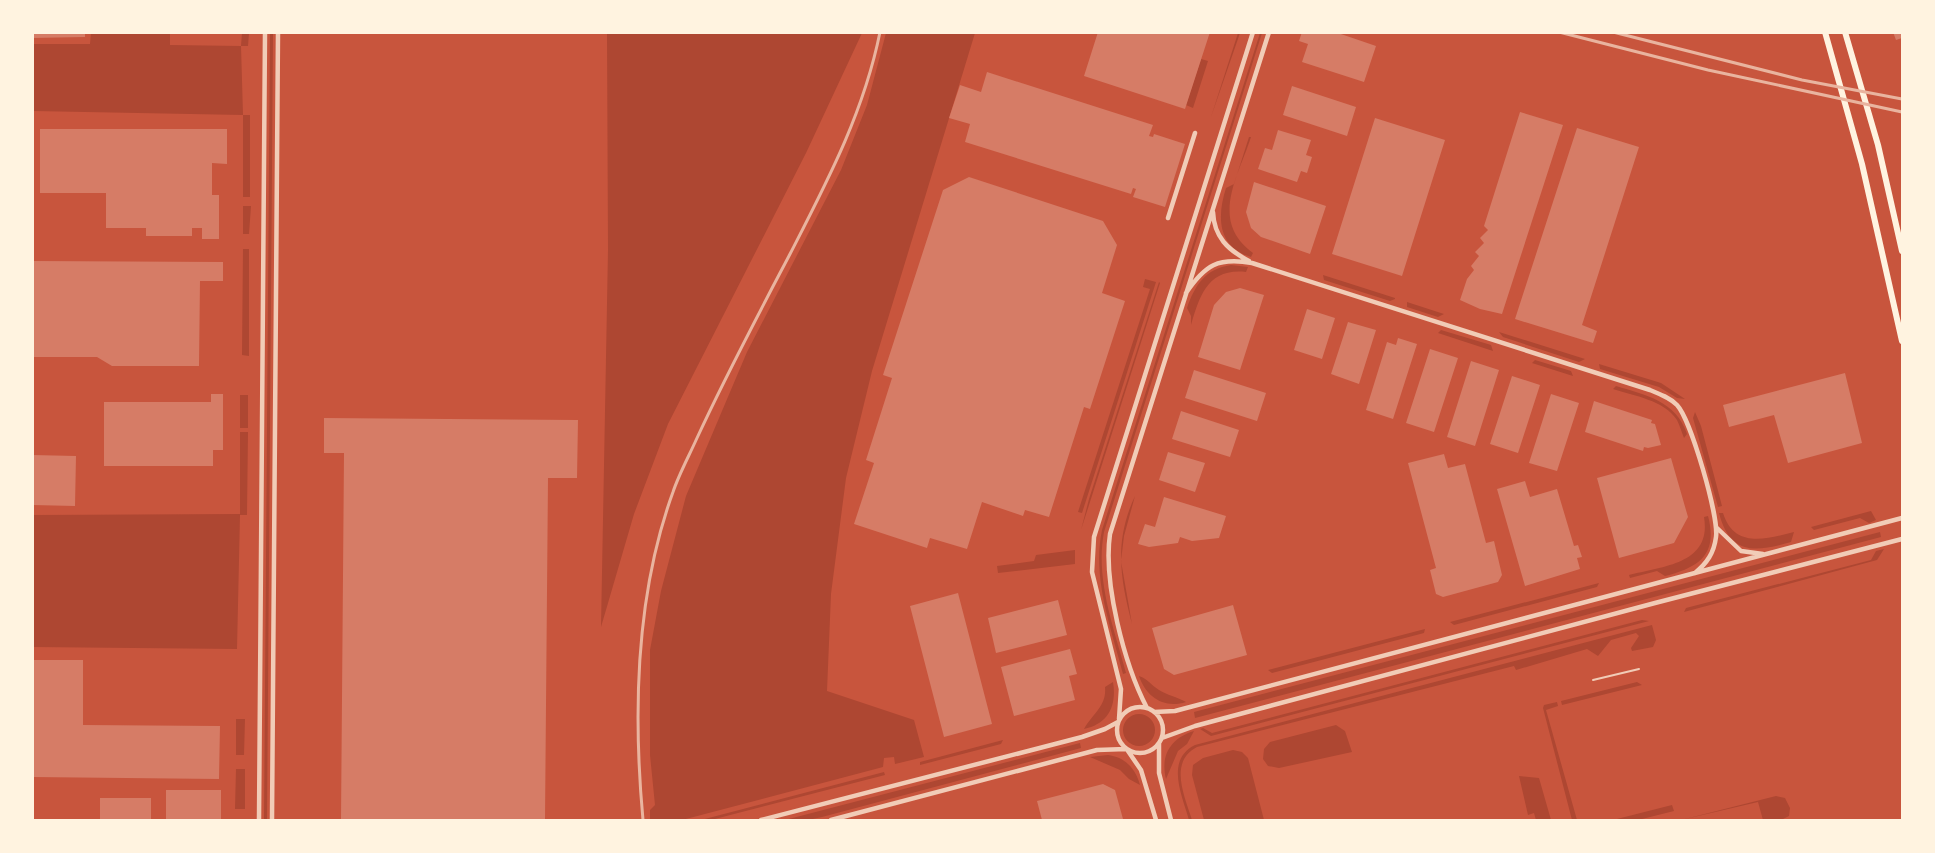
<svg xmlns="http://www.w3.org/2000/svg" width="1935" height="853" font-family="'Golos Text',sans-serif">
<style>
.green{fill:#ae4732}
.building{fill:#d67c66}
.lines{fill:none;stroke-linecap:round;stroke-linejoin:round}
.service{stroke:#f1ccb7;stroke-width:2}
.minor{stroke:#f1ccb7;stroke-width:4.5}
.secondary{stroke:#fff3e0;stroke-width:6}
.rail{stroke:#e9b49f;stroke-width:3}
</style>
<rect width="100%" height="100%" fill="#c8553d"/>
<path class="green" d="M 170,33 L 170,45 L 241,46 L 242,33 L 249,33 L 248,46 L 241,46 L 243,115 L 250,115 L 250,197 L 243,197 L 243,115 L 33,111 L 33,44 L 90,44 L 91,33 Z
M 273,33 L 267,820 L 264,820 L 270,33 Z
M 607,33 L 862,33 L 806,153 L 668,424 L 634,514 L 601,627 L 608,250 Z
M 886,33 L 975,33 L 872,371 L 846,478 L 831,594 L 827,691 L 914,720 L 924,757 L 895,764 L 894,757 L 884,758 L 883,767 L 682,820 L 650,820 L 650,810 L 655,805 L 650,755 L 650,650 L 661,591 L 686,496 L 747,352 L 841,170 L 867,105 Z
M 1238,33 L 1240,33 L 1211,117 Z
M 1260,33 L 1262,33 L 1104,532 C 1095,580 1114,628 1126,673 L 1123,674 C 1111,627 1092,579 1102,530 Z
M 1201,59 L 1208,61 L 1193,108 L 1186,105 Z
M 1249,137 L 1251,137 C 1238,177 1209,221 1253,253 L 1251,257 C 1217,247 1217,216 1226,188 L 1234,184 Z
M 243,206 L 251,206 L 249,234 L 243,234 Z
M 243,249 L 249,249 L 249,356 L 242,355 Z
M 1231,265 L 1248,267 L 1246,272 C 1208,268 1200,295 1191,325 L 1191,316 L 1187,308 C 1195,285 1205,269 1231,265 Z
M 1323,275 L 1395,298 L 1395,299 L 1390,301 L 1324,280 Z
M 1145,279 L 1156,282 L 1082,513 L 1078,512 L 1150,289 L 1143,287 Z
M 1159,282 L 1160,283 L 1081,530 L 1089,499 Z
M 1407,302 L 1410,303 L 1444,314 L 1438,317 L 1407,307 Z
M 1441,330 L 1491,345 L 1493,351 L 1438,333 Z
M 1499,332 L 1585,359 L 1579,362 L 1503,337 Z
M 1535,360 L 1571,371 L 1573,376 L 1532,363 Z
M 1599,364 L 1661,383 L 1685,399 L 1677,398 L 1659,387 L 1600,369 Z
M 1616,386 C 1646,395 1676,401 1687,434 L 1684,438 C 1682,433 1680,426 1677,420 C 1664,400 1634,396 1613,389 Z
M 240,395 L 248,395 L 248,428 L 240,428 Z
M 1695,412 L 1701,426 L 1722,506 L 1718,507 L 1693,418 Z
M 240,432 L 248,432 L 247,515 L 240,515 L 237,649 L 33,647 L 33,515 L 240,514 Z
M 1135,496 L 1124,536 L 1121,561 L 1132,624 C 1120,578 1114,541 1135,496 Z
M 1871,511 L 1876,520 L 1869,523 L 1860,518 L 1814,530 L 1811,527 Z
M 1719,513 L 1723,513 C 1734,549 1767,539 1794,532 L 1791,542 C 1756,552 1730,556 1719,513 Z
M 1708,516 C 1718,554 1700,567 1665,576 L 1657,571 L 1630,578 L 1629,575 C 1663,566 1712,564 1704,517 Z
M 1880,532 L 1881,537 L 1195,718 L 1194,712 Z
M 1884,549 L 1877,560 L 1684,612 L 1686,608 L 1871,560 L 1876,551 Z
M 1075,550 L 1075,564 L 998,573 L 997,566 L 1034,561 L 1036,555 Z
M 1599,583 L 1597,587 L 1454,625 L 1450,622 Z
M 1642,620 L 1649,621 L 1211,736 L 1200,729 L 1203,728 L 1212,733 Z
M 1652,625 L 1656,640 L 1653,647 L 1632,651 L 1631,648 L 1639,636 L 1636,633 L 1611,640 L 1598,656 L 1587,649 L 1516,670 L 1514,666 L 1197,747 C 1168,762 1185,797 1192,820 L 1189,820 C 1182,795 1165,760 1195,745 Z
M 1425,629 L 1424,633 L 1272,673 L 1268,670 Z
M 1139,676 C 1148,679 1151,685 1159,690 C 1167,695 1177,697 1186,702 C 1164,709 1146,697 1139,676 Z
M 1113,682 C 1117,706 1108,724 1084,729 C 1092,714 1107,706 1105,687 Z
M 1637,682 L 1642,685 L 1562,705 L 1561,701 Z
M 1557,702 L 1558,706 L 1546,710 L 1577,820 L 1572,820 L 1543,708 L 1544,705 Z
M1123 730a16 16 0 1 1 32 0a16 16 0 1 1-32 0Z
M 236,719 L 245,719 L 244,755 L 236,755 Z
M 1336,725 L 1345,731 L 1352,752 L 1279,768 L 1268,766 L 1263,759 L 1264,749 L 1270,742 Z
M 1194,731 L 1187,744 L 1178,751 L 1166,779 C 1160,755 1171,738 1194,731 Z
M 1003,740 L 1001,744 L 920,765 L 920,762 Z
M 1080,743 L 1081,748 L 822,817 L 808,820 L 785,820 Z
M 1233,750 L 1242,752 L 1248,758 L 1264,820 L 1204,820 L 1192,775 L 1193,765 L 1203,758 Z
M 1108,755 C 1125,757 1136,769 1140,785 L 1129,779 L 1120,770 L 1090,757 Z
M 236,769 L 245,769 L 245,809 L 235,809 Z
M 884,772 L 885,775 L 711,820 L 701,820 Z
M 1519,776 L 1539,778 L 1551,820 L 1536,820 L 1534,813 L 1528,815 Z
M 1776,796 L 1785,798 L 1790,808 L 1789,816 L 1781,820 L 1763,820 L 1758,802 L 1681,820 Z
M 1672,805 L 1674,811 L 1638,820 L 1613,820 Z"/>
<path class="building" d="M 32,32 L 85,32 L 85,37 L 32,38 Z
M 1098,32 L 1210,32 L 1185,109 L 1084,76 Z
M 1302,32 L 1335,32 L 1376,46 L 1364,82 L 1302,62 L 1308,44 L 1299,41 Z
M 1893,32 L 1902,32 L 1902,38 L 1896,40 Z
M 987,72 L 1153,125 L 1149,136 L 1153,137 L 1154,134 L 1185,144 L 1165,207 L 1133,197 L 1136,189 L 1133,188 L 1131,194 L 965,142 L 970,124 L 949,118 L 960,85 L 981,92 Z
M 1292,86 L 1356,107 L 1347,136 L 1283,115 Z
M 1520,112 L 1563,125 L 1502,314 L 1480,309 L 1460,300 L 1467,279 L 1474,270 L 1471,266 L 1479,256 L 1475,252 L 1484,243 L 1480,238 L 1488,230 L 1484,226 Z
M 1375,118 L 1445,140 L 1402,276 L 1332,254 Z
M 1577,128 L 1639,147 L 1582,325 L 1597,331 L 1593,343 L 1515,319 Z
M 40,129 L 227,129 L 227,164 L 212,163 L 212,195 L 219,195 L 219,239 L 202,239 L 202,228 L 192,228 L 192,236 L 146,236 L 146,228 L 106,228 L 106,193 L 40,193 Z
M 1278,130 L 1311,140 L 1306,155 L 1312,157 L 1307,173 L 1301,171 L 1297,182 L 1258,169 L 1265,148 L 1272,150 Z
M 969,177 L 1103,221 L 1117,245 L 1102,293 L 1125,301 L 1090,409 L 1084,407 L 1049,517 L 1025,510 L 1023,516 L 982,502 L 967,549 L 930,538 L 927,548 L 854,524 L 874,463 L 866,460 L 892,378 L 883,375 L 943,190 Z
M 1254,182 L 1326,206 L 1310,254 L 1261,237 L 1251,228 L 1246,212 Z
M 32,261 L 223,262 L 223,281 L 200,281 L 199,366 L 112,366 L 97,357 L 32,357 Z
M 1240,288 L 1264,295 L 1240,370 L 1198,357 L 1214,305 L 1226,292 Z
M 1307,309 L 1335,318 L 1322,359 L 1294,350 Z
M 1348,322 L 1376,330 L 1359,384 L 1331,374 Z
M 1398,338 L 1417,344 L 1393,419 L 1366,410 L 1387,342 L 1396,345 Z
M 1430,349 L 1458,358 L 1434,432 L 1406,423 Z
M 1471,361 L 1499,370 L 1475,446 L 1447,437 Z
M 1194,370 L 1266,393 L 1257,421 L 1185,398 Z
M 1845,373 L 1862,443 L 1788,463 L 1774,415 L 1729,427 L 1723,405 Z
M 1512,376 L 1540,385 L 1518,453 L 1490,444 Z
M 211,394 L 223,394 L 223,450 L 213,450 L 213,466 L 104,466 L 104,402 L 211,402 Z
M 1551,394 L 1579,403 L 1557,471 L 1529,463 Z
M 1594,401 L 1652,420 L 1651,423 L 1655,424 L 1661,445 L 1648,448 L 1644,447 L 1643,451 L 1585,432 Z
M 1181,411 L 1239,430 L 1230,457 L 1172,439 Z
M 324,418 L 578,420 L 577,478 L 548,478 L 545,820 L 341,820 L 344,453 L 324,453 Z
M 1168,452 L 1205,463 L 1195,492 L 1159,480 Z
M 1444,454 L 1448,468 L 1465,464 L 1486,543 L 1494,541 L 1502,575 L 1498,582 L 1443,597 L 1436,594 L 1430,570 L 1436,568 L 1408,463 Z
M 32,455 L 76,456 L 75,506 L 32,505 Z
M 1671,458 L 1688,517 L 1674,543 L 1619,558 L 1597,478 Z
M 1525,481 L 1530,497 L 1557,489 L 1574,546 L 1578,545 L 1582,557 L 1577,558 L 1580,569 L 1525,586 L 1497,489 Z
M 1164,497 L 1226,516 L 1219,538 L 1192,541 L 1180,537 L 1178,543 L 1149,547 L 1138,544 L 1145,524 L 1155,527 Z
M 958,593 L 992,724 L 944,737 L 910,606 Z
M 1058,600 L 1067,635 L 996,653 L 988,618 Z
M 1233,605 L 1247,655 L 1174,675 L 1164,669 L 1152,628 Z
M 1070,649 L 1077,674 L 1069,676 L 1075,700 L 1014,716 L 1001,667 Z
M 32,660 L 83,660 L 83,725 L 220,726 L 219,779 L 32,777 Z
M 1103,784 L 1115,790 L 1123,819 L 1042,820 L 1037,801 Z
M 166,790 L 221,790 L 221,820 L 166,820 Z
M 100,798 L 151,798 L 151,820 L 100,820 Z"/>
<g class="lines">
<path class="service" d="M 1593,680 L 1639,669"/>
<path class="minor" d="M 1213,212 C 1214,237 1228,250 1249,261
M 1168,218 L 1195,133
M 1186,293 C 1205,265 1218,257 1252,263 L 1650,390 C 1660,394 1670,398 1677,405 C 1691,420 1719,517 1716,537 C 1714,553 1707,563 1695,573
M 1717,528 L 1741,551 L 1763,554
M1117 730a23 23 0 1 1 46 0a23 23 0 1 1-46 0Z
M 1147,708 C 1124,664 1103,582 1110,534 L 1269,32
M 1154,712 L 1175,711 L 1902,518
M 1119,719 L 1121,689 L 1092,572 L 1094,537 L 1253,32
M 1162,738 L 1195,726 L 1655,603 L 1902,539
M 1159,744 L 1159,773 L 1171,820
M 1128,751 L 1141,770 L 1156,820
M 259,820 L 265,32
M 272,820 L 278,32
M 761,820 L 1082,737 L 1105,729 L 1118,722
M 831,820 L 1097,750 L 1126,749"/>
<path class="secondary" d="M 1825,32 L 1862,164 L 1902,341
M 1845,32 L 1878,145 L 1902,251"/>
<path class="rail" d="M 1559,32 L 1708,70 L 1902,112
M 1613,32 L 1802,80 L 1902,99
M 643,820 C 633,712 635,596 673,492 C 679,474 689,456 697,438 C 726,375 758,315 790,254 C 827,182 864,112 880,32"/>
</g>
<rect width="1935" height="853" fill="none" stroke="#fff3e0" stroke-width="68"/>
</svg>
